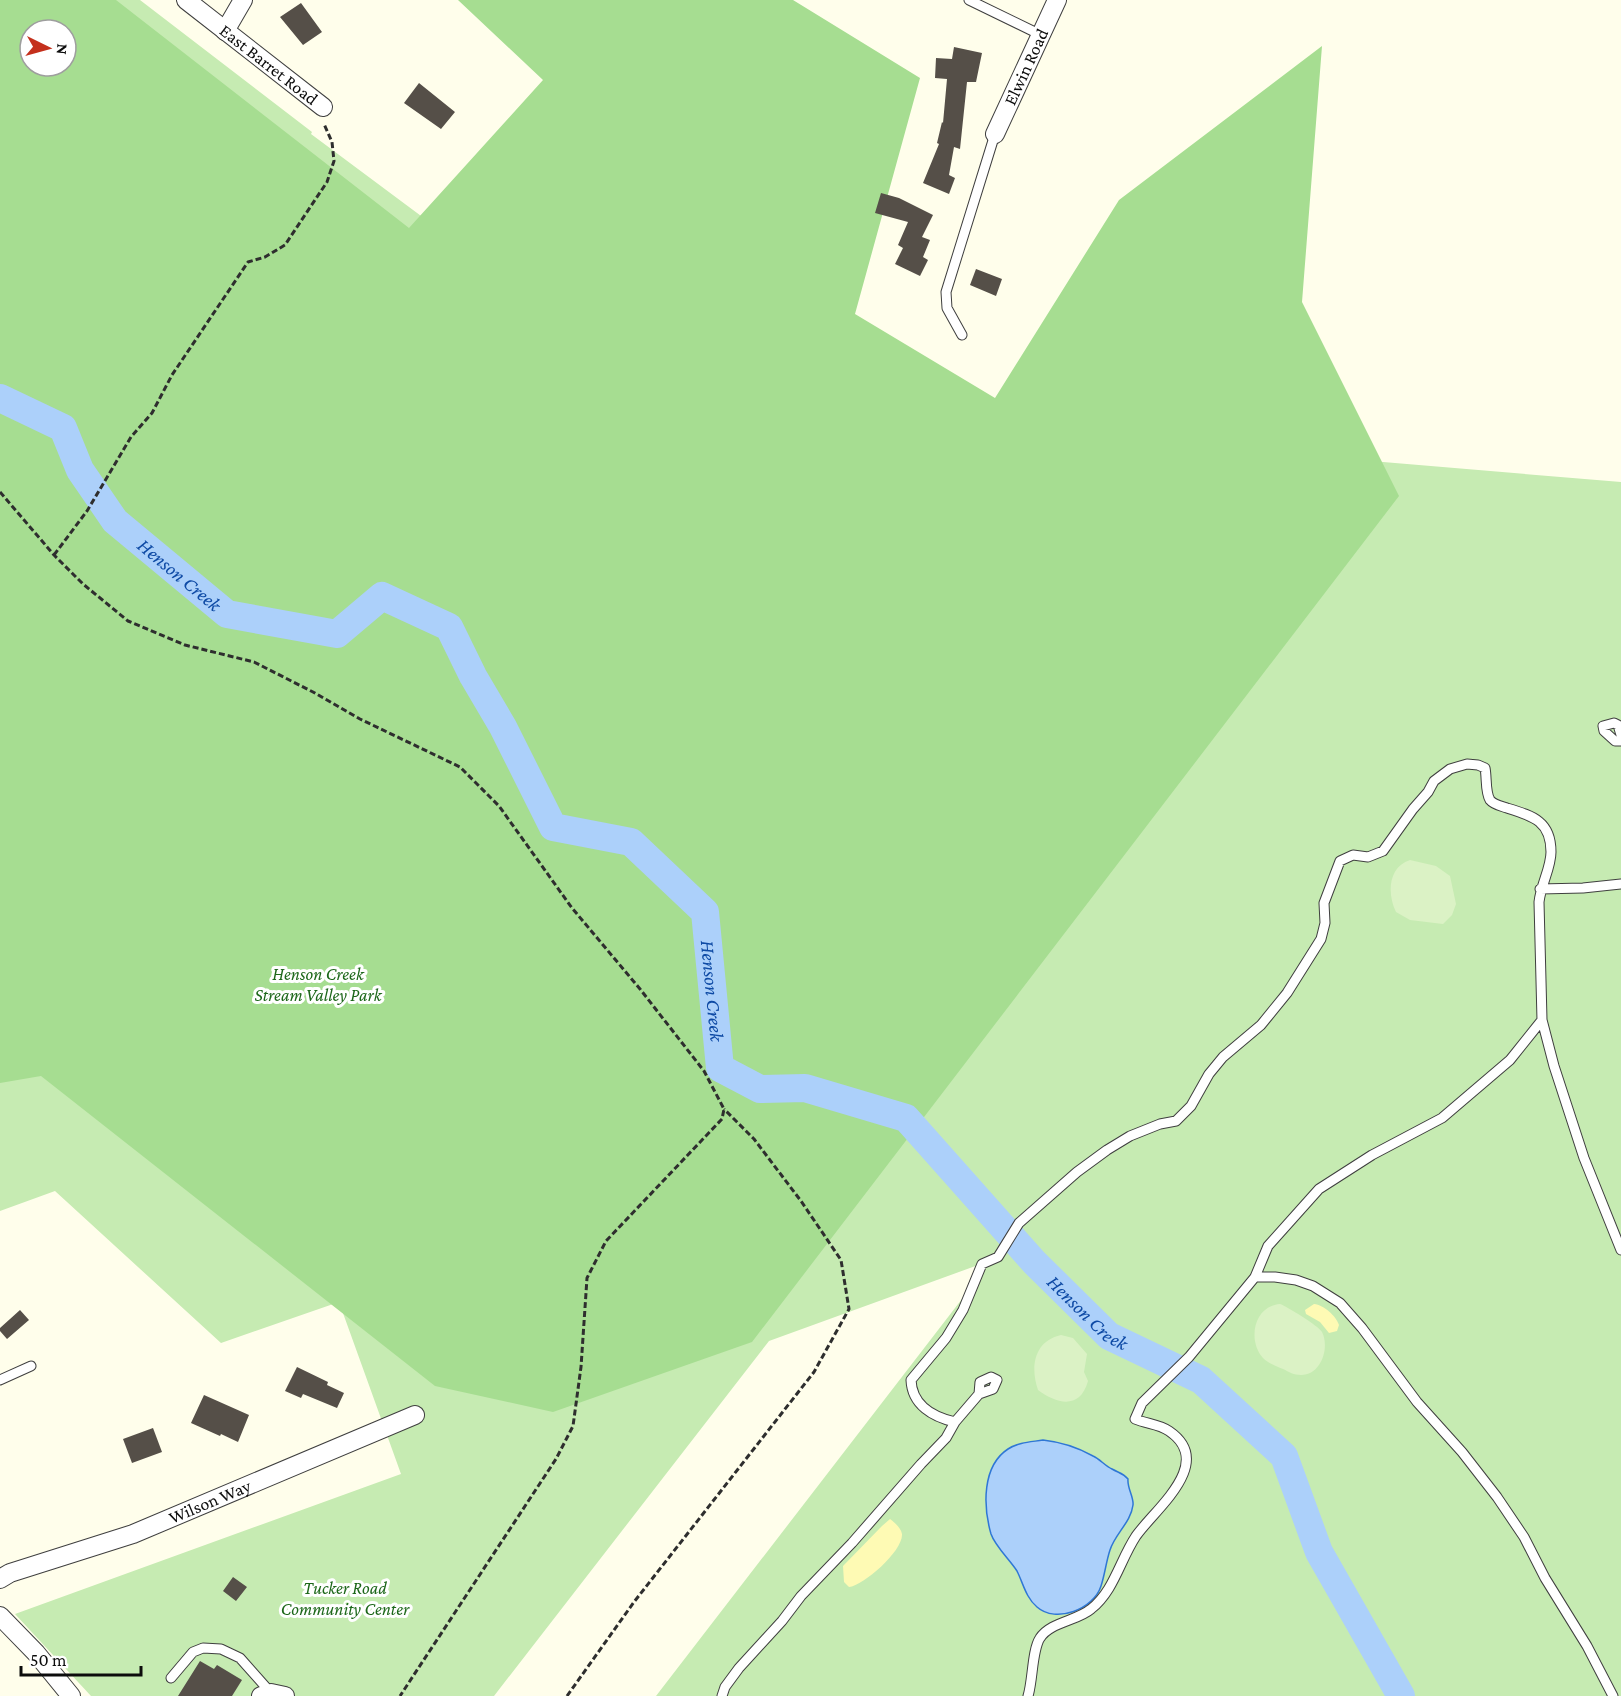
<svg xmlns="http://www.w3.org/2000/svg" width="1621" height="1696" font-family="'Crimson Pro',serif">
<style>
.green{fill:#c6ebb2;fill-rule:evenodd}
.forest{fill:#a6dd91;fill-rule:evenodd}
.sand{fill:#fefab4}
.pitch{fill:#dbf2c5}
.water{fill:#acd0fa;stroke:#2f77d5;stroke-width:1.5}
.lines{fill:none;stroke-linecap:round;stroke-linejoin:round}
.river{stroke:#acd0fa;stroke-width:28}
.building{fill:#554f48}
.service-casing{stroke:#3f3f3f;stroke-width:11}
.minor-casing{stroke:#3f3f3f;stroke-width:20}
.path{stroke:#2e2e2e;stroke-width:3;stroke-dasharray:6 3;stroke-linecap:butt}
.service{stroke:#fff;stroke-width:9}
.minor{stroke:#fff;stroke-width:18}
.labels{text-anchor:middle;stroke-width:6;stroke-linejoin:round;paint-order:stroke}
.street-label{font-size:18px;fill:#0c0c0c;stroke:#fff}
.park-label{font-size:18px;font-style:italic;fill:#1c6719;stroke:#fff}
.water-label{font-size:20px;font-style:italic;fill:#0e4aa5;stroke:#fff}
</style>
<rect width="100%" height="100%" fill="#fffeeb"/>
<path class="green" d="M 0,0 L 140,0 L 312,132 L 311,134 L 648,385 L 1227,449 L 1621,482 L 1621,1696 L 656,1696 L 992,1260 L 769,1341 L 494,1696 L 91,1696 L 15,1614 L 401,1474 L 339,1302 L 221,1343 L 55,1191 L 0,1211 ZM 30,30 L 66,30 L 66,66 L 30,66 Z"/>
<path class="forest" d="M 0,0 L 116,0 L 409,228 L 543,80 L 458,0 L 793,0 L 920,78 L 855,314 L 995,398 L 1119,200 L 1322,46 L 1302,302 L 1399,496 L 752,1342 L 553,1412 L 435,1386 L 41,1076 L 0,1083 ZM 30,30 L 66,30 L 66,66 L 30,66 Z"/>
<path class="sand" d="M 1314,1304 C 1324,1305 1336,1316 1339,1325 L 1337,1331 L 1329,1333 L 1320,1322 L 1306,1314 L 1305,1310 Z
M 890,1519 C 895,1523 901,1528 902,1534 C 903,1551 864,1585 849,1587 L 844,1582 L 843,1566 L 882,1526 Z"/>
<path class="pitch" d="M 1410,860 L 1436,866 L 1450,876 L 1456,904 L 1452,915 L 1443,924 L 1410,920 L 1396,912 C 1387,894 1388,867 1410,860 Z
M 1280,1304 C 1286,1306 1319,1326 1322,1332 C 1330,1348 1321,1375 1301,1375 C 1294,1375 1289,1372 1283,1369 C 1276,1366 1269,1364 1263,1358 C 1247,1340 1254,1306 1280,1304 Z
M 1061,1335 L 1073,1338 L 1087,1354 L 1084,1372 L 1088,1381 C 1080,1410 1057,1404 1038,1390 C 1030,1367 1034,1341 1061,1335 Z"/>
<path class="water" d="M 1043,1440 C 1061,1442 1077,1447 1093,1456 C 1100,1459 1105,1466 1112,1469 C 1119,1473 1123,1473 1128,1479 C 1127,1488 1134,1497 1133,1505 C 1131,1522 1115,1534 1110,1550 C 1106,1562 1105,1574 1101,1586 C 1094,1609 1056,1624 1037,1607 C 1026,1598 1023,1583 1017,1571 C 1010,1560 995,1546 991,1534 C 983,1506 982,1466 1008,1449 C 1019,1442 1031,1442 1043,1440 Z"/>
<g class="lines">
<path class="river" id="s1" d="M 0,398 L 63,428 L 80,470 L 115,521 L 227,614 L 337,634 L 382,596 L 449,627 L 473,676 L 503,727 L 553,827 L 631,842 L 705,912 L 720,1068 L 760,1089 L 805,1088 L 906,1118 L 1034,1262 L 1109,1336 L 1201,1380 L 1284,1456 L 1319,1552 L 1401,1696"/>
</g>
<path class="building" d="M 301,3 L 322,32 L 303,45 L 280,17 Z
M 954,47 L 982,53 L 976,82 L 967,82 L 960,149 L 954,147 L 949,175 L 955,178 L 949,194 L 923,183 L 939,144 L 937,143 L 942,122 L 943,123 L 947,79 L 935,78 L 936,58 L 952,59 Z
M 419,83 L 455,112 L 441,129 L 404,103 Z
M 881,193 L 899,198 L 933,215 L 922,237 L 930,240 L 923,257 L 928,260 L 920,276 L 895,264 L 903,248 L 898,245 L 908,222 L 875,213 Z
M 976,269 L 1002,279 L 996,296 L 970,285 Z
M 20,1310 L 29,1320 L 7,1339 L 0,1331 L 0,1328 Z
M 297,1367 L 328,1382 L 327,1385 L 344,1393 L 337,1408 L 303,1394 L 301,1398 L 285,1391 Z
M 204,1395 L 249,1415 L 238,1442 L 221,1434 L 220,1436 L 191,1423 Z
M 153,1428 L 162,1452 L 132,1463 L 123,1439 Z
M 233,1577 L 247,1587 L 236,1601 L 223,1591 Z
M 200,1661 L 214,1669 L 217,1665 L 242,1680 L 232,1696 L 178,1696 Z"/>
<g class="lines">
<g class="service-casing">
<path id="service" d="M 969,0 L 1041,35
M 962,335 L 947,308 L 946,292 L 995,134
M 1621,735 L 1618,725 L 1614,723 L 1603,726 L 1604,731 L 1615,741 L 1621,741
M 1540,889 L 1583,888 L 1621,884
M 1255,1277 L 1268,1246 L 1319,1189 L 1372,1155 L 1442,1118 L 1510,1060 L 1542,1020
M 0,1380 L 31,1366
M 955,1422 C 933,1417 912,1405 911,1380 L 946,1338 L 963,1310 L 982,1264 L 998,1257 L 1019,1223 L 1077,1172 L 1107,1150 L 1130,1136 L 1160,1124 L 1176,1121 L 1191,1106 L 1209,1074 L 1223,1057 L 1261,1025 L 1287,993 L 1321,939 L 1325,923 L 1324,903 L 1340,861 L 1353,855 L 1368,857 L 1383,851 L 1413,809 L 1428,792 L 1434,781 L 1450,769 L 1467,764 L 1478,765 L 1485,768 C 1487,777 1485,792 1490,800 C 1494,805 1501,806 1507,808 C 1533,816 1551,821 1551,852 C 1551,868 1541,884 1539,902 L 1542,1020 L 1554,1066 L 1584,1158 L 1621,1250
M 171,1678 L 193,1652 L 203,1648 L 221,1649 L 240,1658 L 271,1693
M 722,1696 L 725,1687 L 739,1668 L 782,1621 L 801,1596 L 852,1543 L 921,1464 L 946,1438 L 955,1422 L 979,1394 L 993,1389 L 997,1380 L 991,1377 L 980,1382 L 979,1394
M 1028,1696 C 1033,1680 1032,1650 1040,1638 C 1050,1622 1077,1621 1091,1609 C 1114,1591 1120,1560 1136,1536 C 1155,1509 1216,1463 1169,1431 C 1159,1424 1147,1424 1135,1419 L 1142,1403 L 1189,1357 L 1255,1277 L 1275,1277 L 1296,1280 L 1313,1286 L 1340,1303 L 1362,1328 L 1417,1402 L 1462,1452 L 1497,1497 L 1524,1537 L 1545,1578 L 1587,1646 L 1613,1696"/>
</g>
<g class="minor-casing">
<g id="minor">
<path id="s2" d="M 186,0 L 323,107"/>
<path d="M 225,31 L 243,0"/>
<path id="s3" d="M 995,134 L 1057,0"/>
<path id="s4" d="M 0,1579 L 10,1573 L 133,1534 L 415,1415"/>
<path d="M 0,1616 L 36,1653 L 71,1696"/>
<path d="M 261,1696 L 271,1693 L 285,1696"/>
</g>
</g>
<path class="path" d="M 0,492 L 54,555 L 83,584 L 128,621 L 185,645 L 254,662 L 313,692 L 360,719 L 460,767 L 499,806 L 572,908 L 640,989 L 704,1071 L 724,1109 L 722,1119 L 606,1241 L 587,1278 L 581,1367 L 573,1426 L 556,1459 L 400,1696
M 54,555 L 87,511 L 131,437 L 152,413 L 172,375 L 248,262 L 265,257 L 285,245 L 327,182 L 334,161 L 332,142 L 324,124
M 567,1696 L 634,1602 L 814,1372 L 849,1309 L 841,1260 L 801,1201 L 754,1139 L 724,1109"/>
<use href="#service" class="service"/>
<use href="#minor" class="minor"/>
</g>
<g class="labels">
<g class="street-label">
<text dy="6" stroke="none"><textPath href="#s2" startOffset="105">East Barret Road</textPath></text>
<text dy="6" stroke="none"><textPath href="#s3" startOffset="74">Elwin Road</textPath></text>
<text dy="6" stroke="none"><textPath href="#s4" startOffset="224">Wilson Way</textPath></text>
</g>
<g class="park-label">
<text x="318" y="980">Henson Creek<tspan x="318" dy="21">Stream Valley Park</tspan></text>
<text x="345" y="1594">Tucker Road<tspan x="345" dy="21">Community Center</tspan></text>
</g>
<g class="water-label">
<text dy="7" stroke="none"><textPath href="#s1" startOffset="261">Henson Creek</textPath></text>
<text dy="7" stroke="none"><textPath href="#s1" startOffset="1053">Henson Creek</textPath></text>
<text dy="7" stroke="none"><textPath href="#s1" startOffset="1593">Henson Creek</textPath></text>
</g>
</g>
<g transform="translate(48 48) rotate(95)"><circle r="28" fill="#ffffff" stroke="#9e9e9e" stroke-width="1.5"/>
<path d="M0-4.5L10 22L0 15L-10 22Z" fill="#c4301c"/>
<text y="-9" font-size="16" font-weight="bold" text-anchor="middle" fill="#0c0c0c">N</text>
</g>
<path d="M21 1666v9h120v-9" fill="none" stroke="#0c0c0c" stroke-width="3"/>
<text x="30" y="1666" font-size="18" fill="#0c0c0c" stroke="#ffffff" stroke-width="4.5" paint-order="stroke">50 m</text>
</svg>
